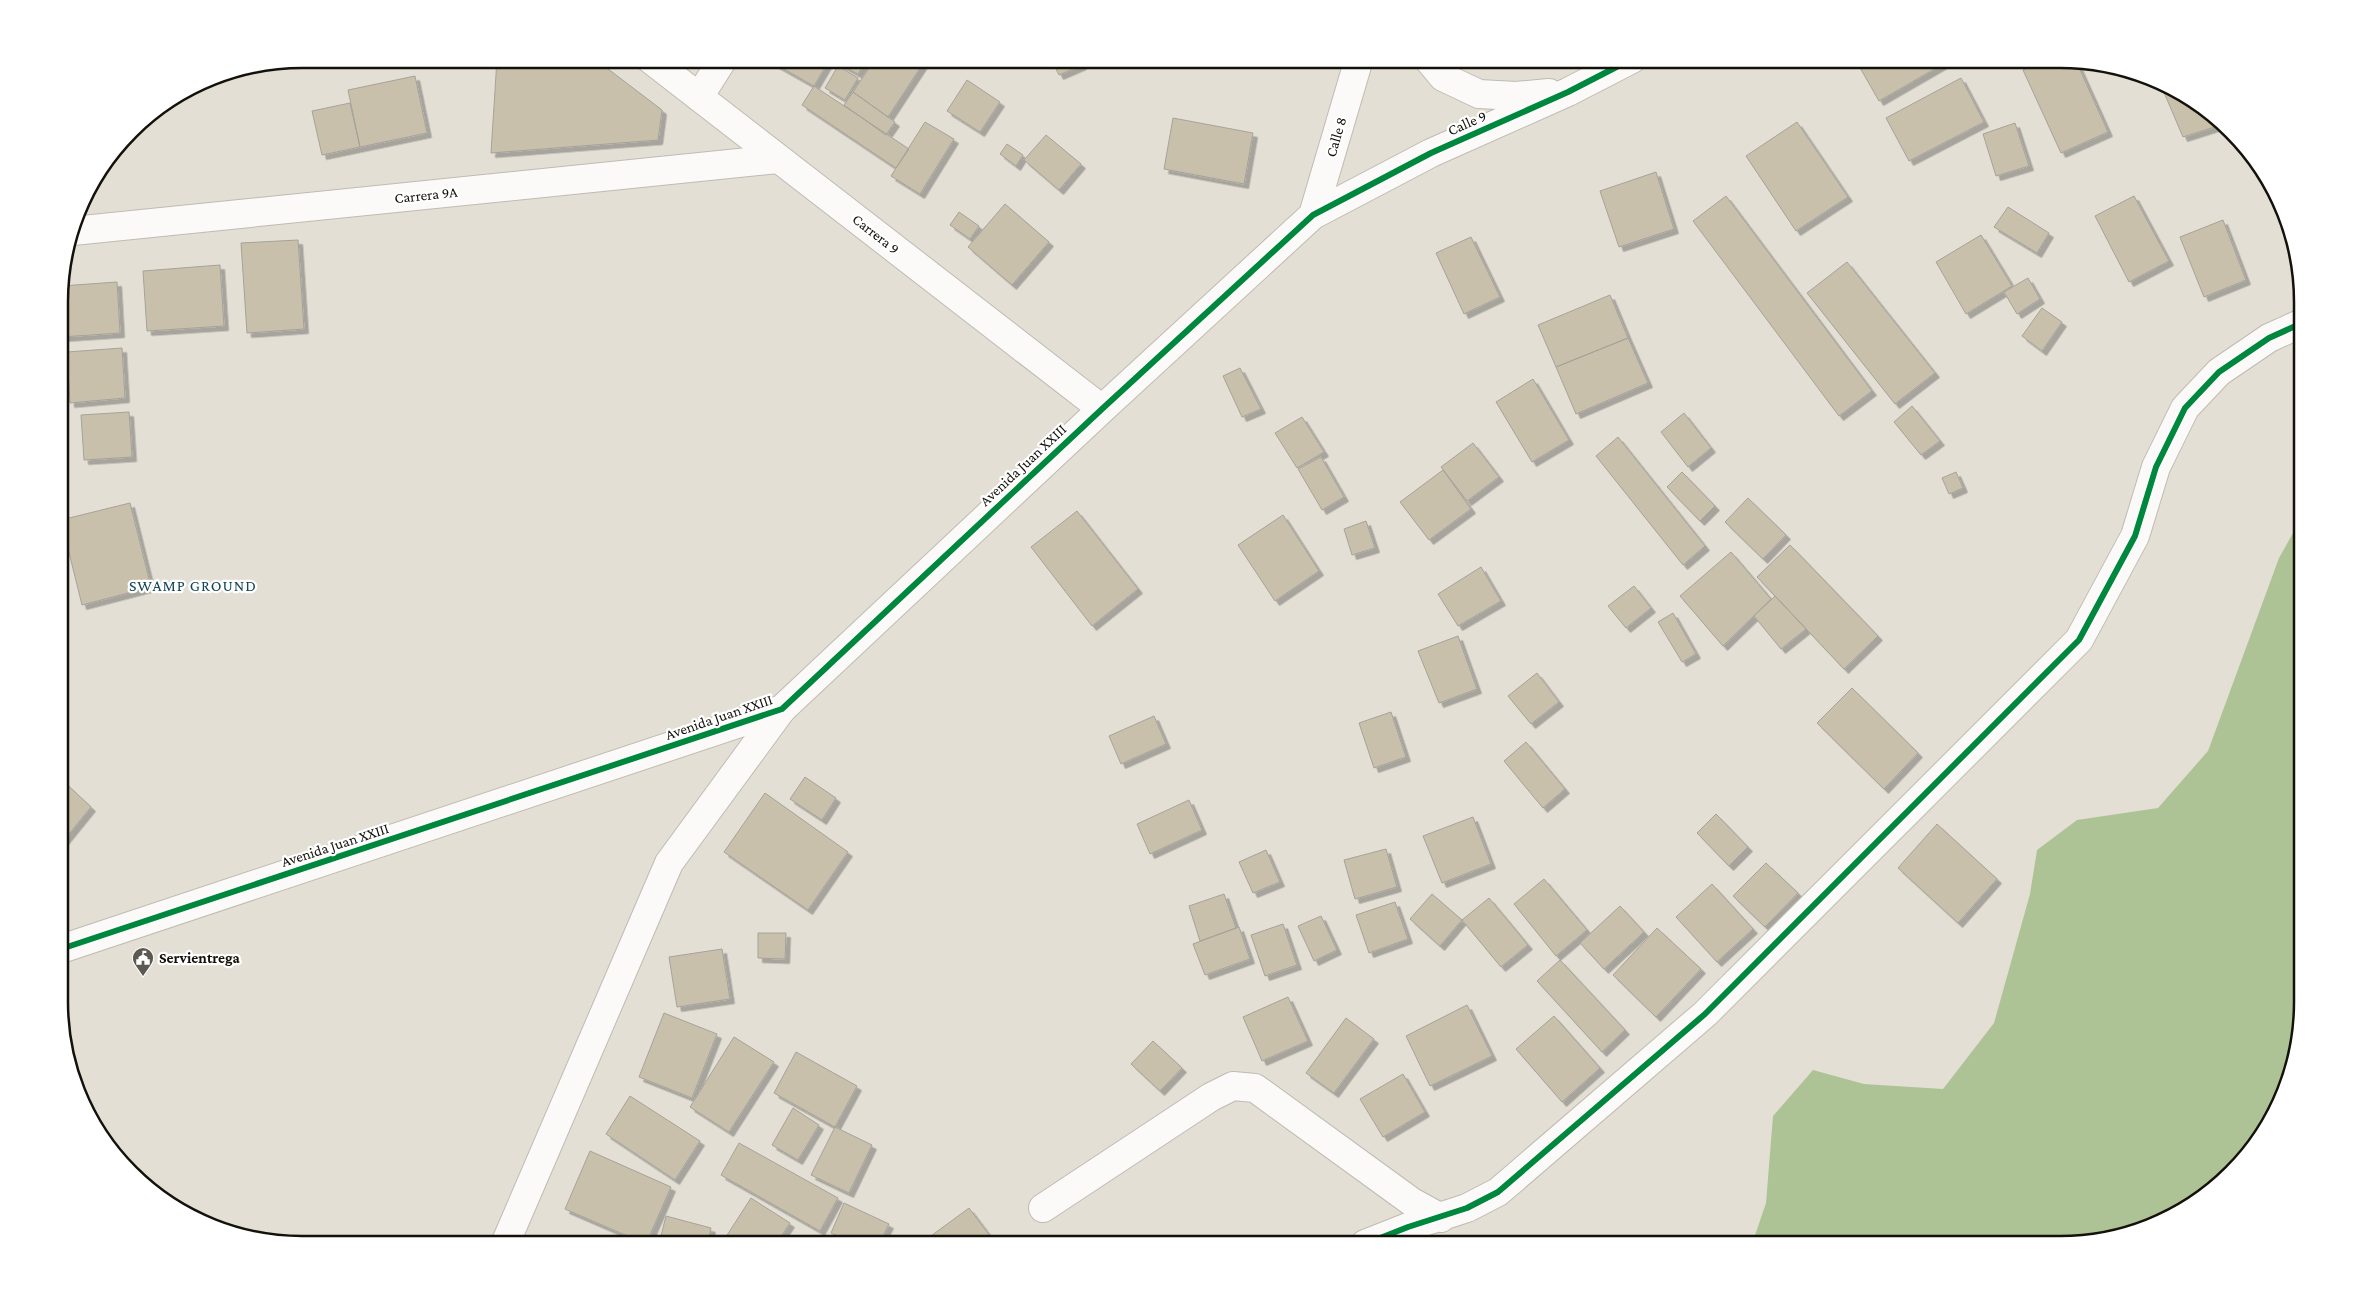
<svg xmlns="http://www.w3.org/2000/svg" width="2361" height="1303" font-family="'Crimson Pro',serif">
<style>
.forest{fill:#aec395}
.building{fill:#c9c0ab;stroke:#a5a29a;filter:url(#shadow)}
.lines{fill:none;stroke-linecap:round;stroke-linejoin:round}
.minor-casing{stroke:#bfbbb3;stroke-width:30}
.tertiary-casing{stroke:#bfbbb3;stroke-width:30}
.minor{stroke:#fbfaf9;stroke-width:28}
.tertiary{stroke:#fbfaf9;stroke-width:28}
.cycleway-casing{stroke:#fff;stroke-width:9}
.cycleway{stroke:#00873e;stroke-width:6}
.labels{text-anchor:middle;stroke-width:4.5;stroke-linejoin:round;paint-order:stroke}
.street-label{font-size:15px;fill:#13110a;stroke:#fff}
.poi-label{font-size:15px;font-weight:bold;fill:#13110a;stroke:#fff;text-anchor:start}
.neighbourhood-label{font-size:16px;letter-spacing:1px;fill:#134657;stroke:#fff}
.rim{fill:none;stroke:#13110a;stroke-width:2.5}
</style>
<defs>
<filter id="shadow"><feDropShadow dx="4.5" dy="4.5" stdDeviation="0" flood-color="#0004"/></filter>
</defs>
<rect width="100%" height="100%" fill="#e3dfd5"/>
<path class="forest" d="M 2302,517 L 2302,1017 L 2270,1123 L 2242,1162 L 2194,1204 L 2138,1231 L 2075,1244 L 1752,1244 L 1766,1203 L 1773,1116 L 1813,1070 L 1864,1084 L 1943,1089 L 1994,1023 L 2030,894 L 2037,850 L 2077,820 L 2158,808 L 2208,751 L 2279,558 Z"/>
<path class="building" d="M 497,59 L 595,59 L 662,110 L 658,140 L 491,153 Z
M 766,59 L 830,59 L 814,86 Z
M 842,59 L 867,59 L 858,74 L 840,64 Z
M 875,59 L 926,59 L 888,117 L 853,92 Z
M 1051,59 L 1079,59 L 1082,65 L 1059,75 Z
M 1855,59 L 1950,59 L 1950,60 L 1879,101 Z
M 2049,59 L 2076,61 L 2108,132 L 2061,153 L 2023,70 Z
M 838,66 L 858,78 L 845,100 L 825,88 Z
M 415,76 L 427,133 L 360,147 L 348,90 Z
M 1961,78 L 1984,122 L 1909,161 L 1886,118 Z
M 967,80 L 1000,102 L 980,132 L 947,111 Z
M 2160,83 L 2181,91 L 2224,124 L 2183,137 Z
M 814,86 L 909,149 L 896,168 L 802,105 Z
M 853,92 L 895,122 L 886,135 L 844,105 Z
M 350,103 L 360,147 L 322,155 L 312,111 Z
M 1173,118 L 1253,133 L 1244,184 L 1164,169 Z
M 925,122 L 954,139 L 920,194 L 891,176 Z
M 1797,122 L 1848,197 L 1796,231 L 1746,156 Z
M 2015,123 L 2029,166 L 1996,176 L 1983,134 Z
M 1046,135 L 1081,164 L 1059,190 L 1024,160 Z
M 1007,144 L 1023,155 L 1016,166 L 1000,154 Z
M 1656,172 L 1674,229 L 1619,247 L 1600,191 Z
M 1726,196 L 1872,391 L 1839,416 L 1693,221 Z
M 2134,196 L 2169,261 L 2129,282 L 2095,216 Z
M 1005,204 L 1049,242 L 1012,285 L 968,247 Z
M 2008,207 L 2049,233 L 2037,253 L 1994,227 Z
M 959,212 L 979,226 L 970,239 L 950,225 Z
M 2223,220 L 2246,280 L 2204,297 L 2180,237 Z
M 1981,235 L 2012,286 L 1966,314 L 1936,262 Z
M 1471,237 L 1500,297 L 1464,314 L 1436,253 Z
M 298,240 L 304,329 L 247,333 L 241,243 Z
M 1847,262 L 1935,373 L 1895,404 L 1807,293 Z
M 220,265 L 224,326 L 147,331 L 143,271 Z
M 2028,278 L 2040,299 L 2017,314 L 2004,292 Z
M 117,282 L 120,333 L 61,337 L 61,286 Z
M 1610,295 L 1628,338 L 1556,367 L 1538,325 Z
M 2042,308 L 2062,322 L 2042,351 L 2022,336 Z
M 1628,338 L 1648,383 L 1576,414 L 1556,367 Z
M 122,348 L 125,398 L 70,403 L 67,352 Z
M 1240,368 L 1261,409 L 1242,417 L 1223,376 Z
M 1533,379 L 1569,440 L 1532,462 L 1496,402 Z
M 1912,406 L 1940,441 L 1921,455 L 1894,422 Z
M 129,412 L 132,457 L 84,460 L 81,415 Z
M 1684,413 L 1711,448 L 1688,467 L 1661,432 Z
M 1302,417 L 1324,452 L 1297,468 L 1275,433 Z
M 1618,437 L 1705,546 L 1683,565 L 1596,456 Z
M 1473,443 L 1499,477 L 1467,501 L 1441,467 Z
M 1321,457 L 1344,497 L 1322,510 L 1298,469 Z
M 1443,470 L 1471,509 L 1429,540 L 1400,502 Z
M 1682,472 L 1715,506 L 1700,521 L 1667,487 Z
M 1956,472 L 1963,488 L 1949,494 L 1942,478 Z
M 1748,498 L 1786,535 L 1763,559 L 1725,522 Z
M 130,503 L 151,587 L 82,605 L 61,520 Z
M 1077,511 L 1138,589 L 1092,626 L 1031,547 Z
M 1283,515 L 1319,571 L 1275,601 L 1238,545 Z
M 1366,521 L 1375,548 L 1352,555 L 1344,529 Z
M 1790,545 L 1878,636 L 1844,669 L 1757,577 Z
M 1731,552 L 1771,599 L 1723,646 L 1680,596 Z
M 1481,567 L 1501,601 L 1458,626 L 1438,594 Z
M 1634,586 L 1651,608 L 1626,628 L 1608,606 Z
M 1775,596 L 1806,629 L 1781,649 L 1754,616 Z
M 1673,613 L 1696,654 L 1682,662 L 1658,622 Z
M 1458,636 L 1477,689 L 1439,703 L 1418,651 Z
M 1537,673 L 1559,702 L 1531,724 L 1508,696 Z
M 1852,688 L 1918,753 L 1884,789 L 1817,723 Z
M 1391,712 L 1406,757 L 1374,768 L 1359,723 Z
M 1154,716 L 1166,744 L 1121,764 L 1109,736 Z
M 1526,742 L 1565,789 L 1543,808 L 1504,761 Z
M 805,777 L 836,798 L 822,820 L 790,799 Z
M 61,779 L 91,807 L 61,844 Z
M 765,793 L 848,852 L 808,910 L 724,852 Z
M 1189,800 L 1202,830 L 1150,854 L 1137,824 Z
M 1716,814 L 1748,847 L 1729,866 L 1697,833 Z
M 1473,817 L 1491,864 L 1442,883 L 1423,836 Z
M 1937,824 L 1997,879 L 1958,923 L 1898,868 Z
M 1386,849 L 1397,887 L 1355,899 L 1344,860 Z
M 1266,850 L 1280,882 L 1253,893 L 1239,862 Z
M 1766,863 L 1798,893 L 1765,927 L 1733,896 Z
M 1544,879 L 1587,930 L 1556,956 L 1514,904 Z
M 1712,884 L 1753,929 L 1717,962 L 1676,917 Z
M 1224,894 L 1236,928 L 1200,941 L 1189,906 Z
M 1432,894 L 1462,920 L 1440,946 L 1410,919 Z
M 1489,898 L 1528,945 L 1501,967 L 1462,920 Z
M 1395,902 L 1408,939 L 1369,953 L 1356,915 Z
M 1620,906 L 1644,932 L 1604,969 L 1580,943 Z
M 1321,916 L 1337,950 L 1314,961 L 1298,926 Z
M 1283,924 L 1297,965 L 1265,976 L 1251,935 Z
M 1239,927 L 1250,959 L 1205,975 L 1193,944 Z
M 1657,928 L 1701,969 L 1656,1017 L 1613,975 Z
M 758,933 L 786,933 L 785,959 L 758,958 Z
M 722,949 L 730,999 L 677,1007 L 669,957 Z
M 1560,960 L 1625,1030 L 1602,1052 L 1537,981 Z
M 1288,997 L 1308,1041 L 1262,1061 L 1243,1017 Z
M 1467,1005 L 1492,1056 L 1430,1086 L 1406,1036 Z
M 664,1013 L 717,1034 L 692,1098 L 639,1077 Z
M 1554,1016 L 1600,1068 L 1562,1102 L 1516,1049 Z
M 1346,1018 L 1374,1039 L 1334,1093 L 1306,1073 Z
M 734,1037 L 774,1062 L 729,1132 L 690,1107 Z
M 1153,1041 L 1182,1068 L 1160,1091 L 1131,1064 Z
M 796,1052 L 857,1086 L 835,1127 L 774,1093 Z
M 1403,1074 L 1425,1112 L 1383,1137 L 1360,1099 Z
M 630,1096 L 700,1141 L 675,1180 L 606,1134 Z
M 793,1108 L 819,1125 L 798,1160 L 772,1145 Z
M 835,1127 L 872,1145 L 849,1193 L 811,1175 Z
M 739,1143 L 838,1198 L 820,1231 L 721,1175 Z
M 590,1151 L 671,1187 L 646,1244 L 565,1209 Z
M 751,1198 L 790,1223 L 776,1244 L 724,1244 L 722,1243 Z
M 844,1203 L 889,1224 L 879,1244 L 855,1244 L 831,1233 Z
M 969,1208 L 996,1244 L 920,1244 Z
M 666,1216 L 711,1228 L 707,1244 L 659,1244 Z"/>
<g class="lines">
<g class="minor-casing">
<path id="minor" d="M 699,97 L 723,59
M 73,231 L 778,159
M 1043,1208 L 1211,1097 L 1233,1086 L 1255,1088 L 1412,1202 L 1441,1218
M 505,1244 L 669,863 L 782,709
M 1365,1244 L 1408,1227 L 1467,1208 L 1498,1192 L 1705,1014 L 2079,640 L 2135,536 L 2156,467 L 2185,408 L 2219,372 L 2269,338 L 2302,323"/>
</g>
<g class="tertiary-casing">
<path id="tertiary" d="M 650,59 L 1102,409
M 1428,59 L 1443,77 L 1479,94 L 1516,96 L 1549,93
M 1313,215 L 1359,59
M 61,949 L 782,709 L 1102,409 L 1313,215 L 1431,153 L 1568,92 L 1632,59"/>
</g>
<use href="#minor" class="minor"/>
<use href="#tertiary" class="tertiary"/>
<g class="cycleway-casing">
<path id="cycleway" d="M 61,949 L 782,709 L 1102,409 L 1313,215 L 1431,153 L 1568,92 L 1632,59
M 1365,1244 L 1408,1227 L 1467,1208 L 1498,1192 L 1705,1014 L 2079,640 L 2135,536 L 2156,467 L 2185,408 L 2219,372 L 2269,338 L 2302,323"/>
</g>
<use href="#cycleway" class="cycleway"/>
</g>
<defs>
<g id="civic-pin" transform="scale(1.125)"><path d="M0 17L-7.5 6A9.5 9.5 0 1 1 7.5 6Z" fill="#5c5951" stroke="#fff"/><path d="M-.6-6.5H3V-4.5H.6V-3L4-1V1h2V6H-6V1h2V-1L-.6-3ZM-1.2 2.5V6h2.4V2.5Z" fill="#fff"/></g>
</defs>
<g fill-rule="evenodd">
<use href="#civic-pin" x="143" y="958"/>
</g>
<g class="labels">
<g class="street-label">
<text transform="translate(1467 123) rotate(-24)" y="5">Calle 9</text>
<text transform="translate(1336 137) rotate(-74)" y="5">Calle 8</text>
<text transform="translate(426 195) rotate(-6)" y="5">Carrera 9A</text>
<text transform="translate(876 234) rotate(38)" y="5">Carrera 9</text>
<text transform="translate(1023 465) rotate(-43)" y="5">Avenida Juan XXIII</text>
<text transform="translate(719 717) rotate(-19)" y="5">Avenida Juan XXIII</text>
<text transform="translate(335 845) rotate(-18)" y="5">Avenida Juan XXIII</text>
</g>
<g class="poi-label">
<text x="159" y="963">Servientrega</text>
</g>
<g class="neighbourhood-label">
<text x="193" y="591">SWAMP GROUND</text>
</g>
</g>
<path d="M0 0H2361V1303H0ZM302 68H2060A234 234 0 0 1 2294 302V1002A234 234 0 0 1 2060 1236H302A234 234 0 0 1 68 1002V302A234 234 0 0 1 302 68Z" fill="#fff" fill-rule="evenodd"/>
<path class="rim" d="M302 68H2060A234 234 0 0 1 2294 302V1002A234 234 0 0 1 2060 1236H302A234 234 0 0 1 68 1002V302A234 234 0 0 1 302 68Z"/>
</svg>
